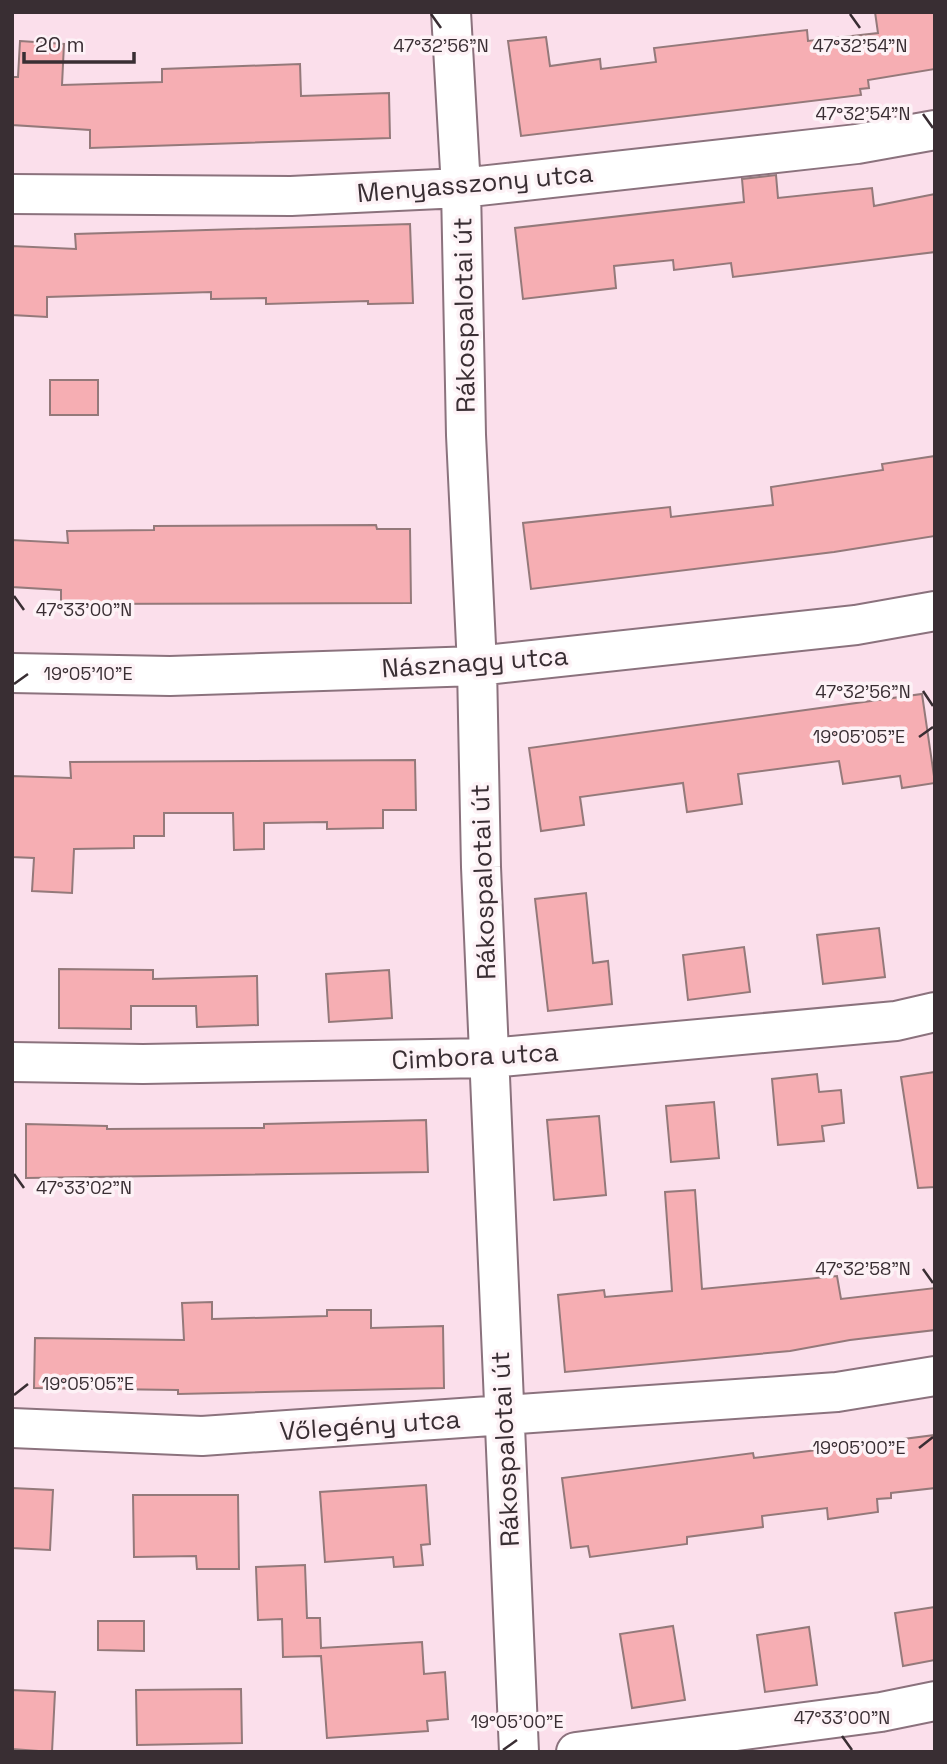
<svg xmlns="http://www.w3.org/2000/svg" width="947" height="1764" font-family="'Space Grotesk',sans-serif">
<style>
.building{fill:#f6aeb3;stroke:#94797a;stroke-width:2}
.lines{fill:none;stroke-linecap:round;stroke-linejoin:round}
.street-casing{stroke:#8b727d;stroke-width:42}
.street{stroke:#fff;stroke-width:38}
.ticks{fill:none;stroke:#392e33;stroke-width:2.5}
.labels{text-anchor:middle;stroke-width:7;stroke-linejoin:round;paint-order:stroke}
.street-label{font-size:26px;fill:#392e33;stroke:#fdf2f6}
.ticks-label{font-size:18px;text-anchor:middle;fill:#392e33;stroke:#fdf2f6;stroke-width:7;stroke-linejoin:round;paint-order:stroke}
</style>
<rect width="100%" height="100%" fill="#fbdfeb"/>
<path class="building" d="M 875,12 L 935,12 L 935,69 L 868,80 L 869,88 L 860,89 L 861,95 L 521,136 L 508,41 L 546,37 L 550,66 L 600,59 L 601,69 L 656,62 L 654,48 L 807,30 L 808,41 L 878,33 Z
M 20,41 L 64,44 L 62,85 L 162,82 L 162,69 L 300,64 L 301,96 L 389,93 L 390,138 L 90,148 L 90,130 L 12,125 L 12,77 L 18,77 Z
M 776,175 L 778,198 L 872,188 L 874,206 L 935,194 L 935,252 L 733,277 L 731,263 L 674,270 L 673,260 L 614,266 L 616,288 L 523,299 L 515,228 L 744,202 L 742,179 Z
M 410,224 L 413,303 L 368,304 L 368,301 L 266,304 L 266,298 L 211,299 L 211,292 L 47,297 L 47,317 L 12,315 L 12,246 L 76,249 L 75,234 Z
M 50,380 L 98,380 L 98,415 L 50,415 Z
M 935,456 L 935,536 L 834,552 L 531,589 L 523,523 L 670,507 L 671,517 L 773,505 L 771,487 L 883,470 L 882,464 Z
M 376,525 L 377,529 L 410,529 L 411,603 L 61,604 L 61,590 L 12,587 L 12,540 L 68,543 L 67,531 L 154,530 L 154,526 Z
M 922,694 L 935,783 L 902,788 L 900,776 L 843,784 L 839,761 L 738,774 L 742,804 L 687,812 L 683,783 L 580,797 L 584,825 L 541,831 L 529,748 Z
M 415,760 L 416,810 L 383,810 L 383,828 L 327,829 L 327,822 L 264,823 L 264,849 L 234,850 L 233,813 L 164,813 L 164,836 L 134,836 L 134,848 L 74,849 L 72,893 L 32,891 L 34,858 L 12,857 L 12,776 L 71,778 L 70,762 Z
M 586,893 L 593,963 L 608,961 L 612,1004 L 548,1011 L 535,899 Z
M 879,928 L 885,977 L 823,984 L 817,935 Z
M 744,947 L 750,992 L 688,1000 L 683,955 Z
M 59,969 L 153,970 L 153,979 L 257,976 L 258,1025 L 197,1027 L 196,1006 L 131,1006 L 131,1029 L 59,1028 Z
M 389,970 L 392,1018 L 329,1022 L 326,974 Z
M 935,1072 L 935,1187 L 918,1188 L 901,1077 Z
M 817,1074 L 819,1092 L 841,1090 L 844,1123 L 822,1126 L 824,1141 L 778,1145 L 772,1079 Z
M 714,1102 L 719,1158 L 671,1162 L 666,1106 Z
M 599,1116 L 606,1195 L 554,1200 L 547,1120 Z
M 426,1120 L 428,1172 L 26,1178 L 26,1124 L 107,1126 L 107,1129 L 264,1128 L 264,1124 Z
M 695,1190 L 702,1289 L 837,1276 L 841,1299 L 935,1288 L 935,1330 L 850,1340 L 790,1351 L 565,1372 L 558,1295 L 604,1290 L 605,1297 L 672,1291 L 665,1192 Z
M 212,1302 L 212,1319 L 327,1316 L 327,1310 L 371,1310 L 371,1328 L 443,1326 L 444,1388 L 178,1394 L 178,1390 L 34,1388 L 35,1338 L 184,1340 L 182,1303 Z
M 935,1435 L 935,1488 L 891,1493 L 891,1498 L 877,1499 L 878,1512 L 828,1519 L 827,1508 L 762,1516 L 763,1527 L 687,1537 L 687,1544 L 590,1557 L 588,1546 L 571,1548 L 562,1478 L 753,1453 L 754,1458 Z
M 426,1485 L 430,1544 L 421,1545 L 423,1565 L 394,1567 L 393,1557 L 325,1562 L 320,1492 Z
M 12,1488 L 53,1490 L 50,1550 L 12,1548 Z
M 133,1495 L 238,1495 L 239,1569 L 197,1569 L 196,1556 L 134,1557 Z
M 305,1565 L 307,1618 L 320,1618 L 321,1648 L 422,1642 L 424,1674 L 445,1672 L 448,1719 L 427,1721 L 428,1731 L 327,1738 L 321,1656 L 283,1657 L 282,1619 L 258,1620 L 256,1567 Z
M 935,1607 L 935,1660 L 903,1666 L 895,1613 Z
M 98,1621 L 144,1621 L 144,1651 L 98,1650 Z
M 673,1626 L 685,1700 L 632,1708 L 620,1634 Z
M 809,1627 L 817,1685 L 765,1692 L 757,1635 Z
M 241,1689 L 242,1743 L 137,1745 L 136,1690 Z
M 12,1690 L 55,1692 L 52,1752 L 12,1749 Z"/>
<g class="lines">
<g class="street-casing">
<path id="street" d="M 451,12 L 461,188 L 466,435 L 477,666 L 481,867 L 519,1752
M 12,194 L 291,196 L 461,188 L 857,144 L 935,130
M 12,673 L 170,676 L 477,666 L 856,625 L 935,611
M 12,1062 L 143,1064 L 490,1058 L 896,1021 L 935,1012
M 12,1428 L 202,1436 L 837,1392 L 935,1376
M 576,1752 L 881,1712 L 935,1701"/>
</g>
<use href="#street" class="street"/>
</g>
<path class="ticks" d="M 431,14 L 441,28M 850,14 L 860,28M 923,114 L 933,128M 14,596 L 24,610M 14,684 L 28,674M 923,691 L 933,706M 919,737 L 933,727M 14,1174 L 24,1188M 923,1269 L 933,1283M 14,1395 L 28,1384M 919,1448 L 933,1437M 842,1736 L 852,1750M 503,1750 L 517,1740"/>
<g class="labels">
<g class="street-label">
<text transform="translate(475 183) rotate(-5)" y="9">Menyasszony utca</text>
<text transform="translate(464 315) rotate(-91)" y="9">Rákospalotai út</text>
<text transform="translate(475 662) rotate(-4)" y="9">Násznagy utca</text>
<text transform="translate(483 882) rotate(-92)" y="9">Rákospalotai út</text>
<text transform="translate(475 1056) rotate(-3)" y="9">Cimbora utca</text>
<text transform="translate(370 1425) rotate(-4)" y="9">Vőlegény utca</text>
<text transform="translate(505 1449) rotate(-93)" y="9">Rákospalotai út</text>
</g>
</g>
<g class="ticks-label">
<text x="441" y="52">47°32'56"N</text>
<text x="860" y="52">47°32'54"N</text>
<text x="863" y="120">47°32'54"N</text>
<text x="84" y="616">47°33'00"N</text>
<text x="88" y="680">19°05'10"E</text>
<text x="863" y="698">47°32'56"N</text>
<text x="859" y="743">19°05'05"E</text>
<text x="84" y="1194">47°33'02"N</text>
<text x="863" y="1275">47°32'58"N</text>
<text x="88" y="1390">19°05'05"E</text>
<text x="859" y="1454">19°05'00"E</text>
<text x="842" y="1724">47°33'00"N</text>
<text x="517" y="1728">19°05'00"E</text>
</g>
<rect width="947" height="1764" fill="none" stroke="#392e33" stroke-width="28"/>
<path d="M24 52v10h110v-10" fill="none" stroke="#392e33" stroke-width="3.5"/>
<text x="35" y="52" font-size="21" fill="#392e33" stroke="#fdf2f6" stroke-width="5" paint-order="stroke">20 m</text>
</svg>
